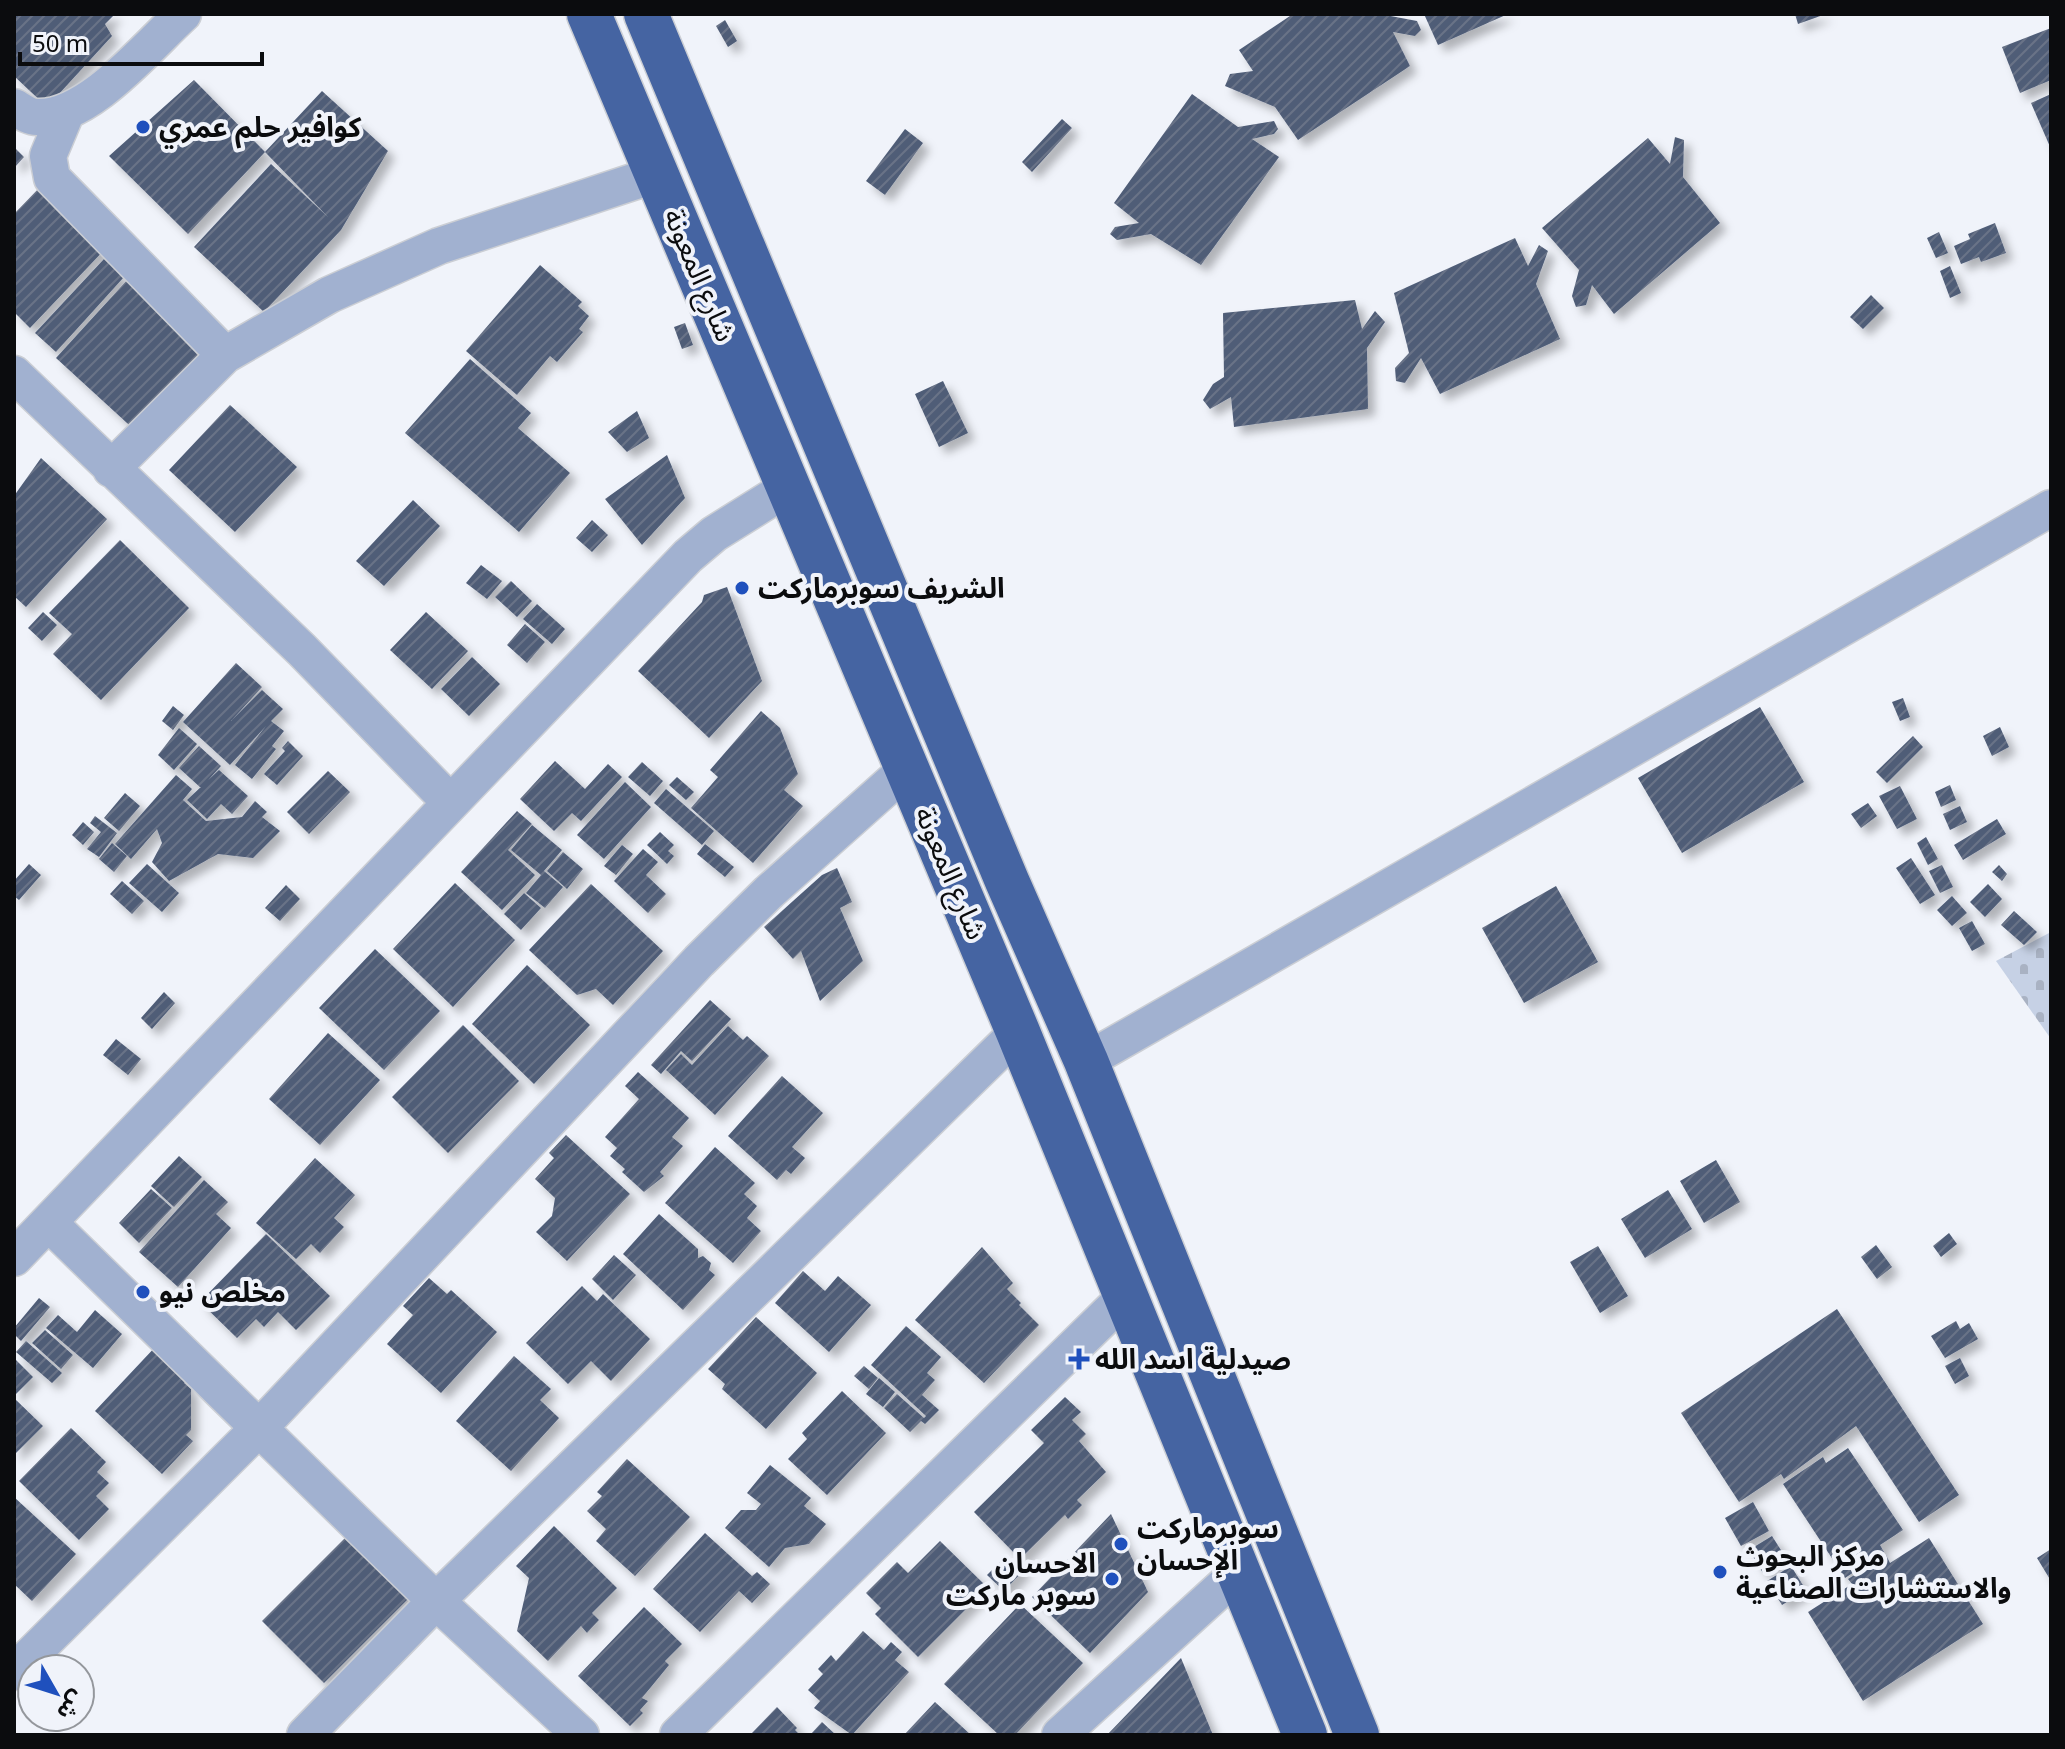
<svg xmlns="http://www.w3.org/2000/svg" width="2065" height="1749" font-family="Georgia,'Noto Sans Arabic',serif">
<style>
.cemetery{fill:url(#cemetery-stones)}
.building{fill:url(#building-hatch);filter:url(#shadow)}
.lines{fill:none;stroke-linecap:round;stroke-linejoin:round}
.minor-casing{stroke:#cbced4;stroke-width:39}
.highway-casing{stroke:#cbced4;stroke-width:47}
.minor{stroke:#a1b1d0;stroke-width:36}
.highway{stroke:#4564a2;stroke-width:44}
.poi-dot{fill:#1f50bd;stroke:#f0f3fa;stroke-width:3}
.labels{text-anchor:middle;stroke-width:8;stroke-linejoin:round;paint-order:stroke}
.poi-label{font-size:28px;font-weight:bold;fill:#0b0c0e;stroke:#f0f3fa;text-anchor:start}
.street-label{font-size:28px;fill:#0b0c0e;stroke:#f0f3fa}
</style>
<defs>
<pattern id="cemetery-stones" width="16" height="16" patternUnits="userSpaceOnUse" patternTransform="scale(2)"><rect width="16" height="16" fill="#c6d1e5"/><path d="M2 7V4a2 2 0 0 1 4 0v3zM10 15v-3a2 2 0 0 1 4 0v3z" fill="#a9b2c3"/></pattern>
<pattern id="building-hatch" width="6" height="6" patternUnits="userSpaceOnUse" patternTransform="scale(2)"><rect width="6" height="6" fill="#4f5d77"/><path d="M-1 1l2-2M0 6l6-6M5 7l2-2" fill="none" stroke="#697387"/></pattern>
<filter id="shadow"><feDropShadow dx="7" dy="7" stdDeviation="4" flood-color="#0004"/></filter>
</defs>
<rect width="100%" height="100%" fill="#f0f3fa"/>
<path class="cemetery" d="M 2051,932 L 2051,1039 L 1996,961 Z"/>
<path class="building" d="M 14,14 L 115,14 L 105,24 L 112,36 L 47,107 L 14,76 Z
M 1293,14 L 1380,14 L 1417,21 L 1421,30 L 1415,36 L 1393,32 L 1410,66 L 1298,140 L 1275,107 L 1225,86 L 1230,74 L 1253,71 L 1239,50 Z
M 1424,14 L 1508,14 L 1438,45 Z
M 1795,14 L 1826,14 L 1798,24 Z
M 725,20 L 737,41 L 728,47 L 716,26 Z
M 2051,28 L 2051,80 L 2020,93 L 2002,47 Z
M 194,80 L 265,152 L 188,234 L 109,156 Z
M 322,91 L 388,151 L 341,230 L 264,312 L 194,247 L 271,164 L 328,217 L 265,152 Z
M 1192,94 L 1238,127 L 1274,121 L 1278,129 L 1274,134 L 1252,139 L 1279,157 L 1201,265 L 1151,234 L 1117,240 L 1110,234 L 1115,227 L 1139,223 L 1114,203 Z
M 2051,94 L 2051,149 L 2031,103 Z
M 1062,119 L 1072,128 L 1032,172 L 1022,162 Z
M 905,129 L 923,143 L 885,195 L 866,181 Z
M 1675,137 L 1684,140 L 1683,177 L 1720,223 L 1614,314 L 1592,285 L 1586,305 L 1576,307 L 1572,296 L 1579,270 L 1542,228 L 1648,138 L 1670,164 Z
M 14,147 L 24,157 L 14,168 Z
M 43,184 L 108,246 L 30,328 L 14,312 L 14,214 Z
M 1995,223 L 2006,253 L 1981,262 L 1979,257 L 1961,264 L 1954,246 L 1970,239 L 1968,234 Z
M 1939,232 L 1948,253 L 1936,258 L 1927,238 Z
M 1515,238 L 1528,266 L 1539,245 L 1548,251 L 1536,284 L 1560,339 L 1440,394 L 1421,358 L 1405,383 L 1396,381 L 1395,368 L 1409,353 L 1394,293 Z
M 104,259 L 124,277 L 56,352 L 35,333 Z
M 540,265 L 582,302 L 578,306 L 589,316 L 579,329 L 583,332 L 557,362 L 550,356 L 517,395 L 466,351 Z
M 1950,266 L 1961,293 L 1950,298 L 1940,271 Z
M 129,278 L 212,355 L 139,434 L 56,358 Z
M 1871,295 L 1884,308 L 1863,329 L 1850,317 Z
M 1355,300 L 1362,329 L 1375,311 L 1385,322 L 1367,348 L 1368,409 L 1234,427 L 1231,397 L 1210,409 L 1203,400 L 1213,384 L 1224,377 L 1223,313 Z
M 685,323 L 693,345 L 682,349 L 674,327 Z
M 470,359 L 531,413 L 518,428 L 570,473 L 519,532 L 405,433 Z
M 943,381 L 968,433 L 939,447 L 915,394 Z
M 230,405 L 297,467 L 235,532 L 169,470 Z
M 637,411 L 649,438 L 627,452 L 608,432 Z
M 667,455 L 685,498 L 642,545 L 605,499 Z
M 41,458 L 107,519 L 26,607 L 14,596 L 14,496 Z
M 413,500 L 440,526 L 384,586 L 356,561 Z
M 592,520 L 608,535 L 592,552 L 576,538 Z
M 120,540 L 189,608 L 101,700 L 53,654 L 72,634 L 49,613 Z
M 481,565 L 502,581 L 487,599 L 466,583 Z
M 511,581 L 532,601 L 517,617 L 495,597 Z
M 727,587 L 762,681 L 709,738 L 638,671 L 702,602 L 704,595 Z
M 537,604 L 565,629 L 552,644 L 523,619 Z
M 43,612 L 57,625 L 42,641 L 28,628 Z
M 426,612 L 468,651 L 432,689 L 390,650 Z
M 525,624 L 545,642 L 527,663 L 507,645 Z
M 472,657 L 500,684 L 469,716 L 441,689 Z
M 236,663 L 262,687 L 231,721 L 262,690 L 283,709 L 271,721 L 284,731 L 272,746 L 276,749 L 252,779 L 235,765 L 266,726 L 230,765 L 183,722 Z
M 1903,698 L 1910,717 L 1900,721 L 1892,702 Z
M 173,706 L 184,715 L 173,730 L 162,721 Z
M 1760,707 L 1804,782 L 1682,853 L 1638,778 Z
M 761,711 L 780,728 L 798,774 L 784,790 L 803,806 L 753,863 L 691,808 L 718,777 L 710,770 Z
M 2000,727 L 2009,747 L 1992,756 L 1983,736 Z
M 179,728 L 197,744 L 174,770 L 158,755 Z
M 1913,736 L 1923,747 L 1887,783 L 1876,772 Z
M 288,741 L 303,756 L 277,785 L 264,774 L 285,751 L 282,748 Z
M 199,746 L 221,766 L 201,788 L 179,768 Z
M 555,761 L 585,789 L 608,764 L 622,777 L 581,821 L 572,813 L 554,831 L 520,799 Z
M 642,762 L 663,781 L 650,796 L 628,777 Z
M 219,770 L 248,796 L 232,814 L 221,804 L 207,819 L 187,800 Z
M 328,771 L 350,792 L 309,834 L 287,812 Z
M 176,775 L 192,789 L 183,800 L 206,821 L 242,817 L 255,801 L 267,812 L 262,817 L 280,831 L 253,858 L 218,854 L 169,881 L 152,862 L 162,843 L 157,829 L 131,859 L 115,844 Z
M 677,777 L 694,792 L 686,800 L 669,785 Z
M 625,782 L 651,807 L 604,859 L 577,835 Z
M 1950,785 L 1956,800 L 1941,807 L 1935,792 Z
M 1900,786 L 1917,819 L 1897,829 L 1879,796 Z
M 666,789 L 714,831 L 702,845 L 654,803 Z
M 125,793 L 140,806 L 119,831 L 104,818 Z
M 1868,803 L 1877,816 L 1861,828 L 1851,814 Z
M 1960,806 L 1967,822 L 1950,830 L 1943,814 Z
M 517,811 L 532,824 L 508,850 L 535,875 L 502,910 L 461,872 Z
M 95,816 L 117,833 L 99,857 L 87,849 L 101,832 L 90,823 Z
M 1997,819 L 2006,834 L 1963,860 L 1954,845 Z
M 83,822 L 94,832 L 83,845 L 72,835 Z
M 532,825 L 562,850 L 544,871 L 563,887 L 545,908 L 526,893 L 541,875 L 511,850 Z
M 660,832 L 674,845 L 668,851 L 674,856 L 667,864 L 647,845 Z
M 1926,837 L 1938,859 L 1928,865 L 1917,843 Z
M 112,843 L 127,856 L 114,872 L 99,859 Z
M 705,844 L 734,867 L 725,877 L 697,854 Z
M 622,845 L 633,854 L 616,875 L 604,866 Z
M 643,849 L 658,862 L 646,875 L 666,894 L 648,913 L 614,881 Z
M 563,852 L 583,869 L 567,889 L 547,871 Z
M 1911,858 L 1935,895 L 1920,904 L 1896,868 Z
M 29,864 L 41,875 L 19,900 L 14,896 L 14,881 Z
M 147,864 L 179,893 L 162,912 L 129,883 Z
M 1942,865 L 1953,887 L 1940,893 L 1929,871 Z
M 1999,865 L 2007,874 L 2002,881 L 1992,872 Z
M 837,868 L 852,902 L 840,908 L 863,961 L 820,1001 L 801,951 L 793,959 L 764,927 L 822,875 Z
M 122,881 L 144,901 L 132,914 L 110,894 Z
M 455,883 L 515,940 L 453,1007 L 393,949 Z
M 591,884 L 663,951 L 613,1005 L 596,989 L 577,995 L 529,950 Z
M 1988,884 L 2002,899 L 1985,917 L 1970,902 Z
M 286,885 L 300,899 L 280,921 L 265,908 Z
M 1556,886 L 1598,962 L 1524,1003 L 1482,928 Z
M 524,893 L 541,908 L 521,930 L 504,914 Z
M 1952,896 L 1967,913 L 1952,926 L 1937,910 Z
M 2014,911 L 2037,932 L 2024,945 L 2001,925 Z
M 1972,921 L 1985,944 L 1972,951 L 1959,928 Z
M 375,949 L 440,1011 L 384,1070 L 319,1008 Z
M 527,965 L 590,1025 L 534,1084 L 472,1024 Z
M 164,992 L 175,1003 L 152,1029 L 141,1018 Z
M 710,1000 L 731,1019 L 692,1061 L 681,1051 L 661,1074 L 651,1065 Z
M 463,1025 L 519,1081 L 448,1153 L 392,1097 Z
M 728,1026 L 743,1040 L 747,1036 L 769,1056 L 715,1115 L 666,1070 L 681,1054 L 692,1065 Z
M 328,1033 L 380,1080 L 320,1145 L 269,1099 Z
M 116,1039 L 141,1059 L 128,1075 L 103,1055 Z
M 638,1072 L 689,1118 L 672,1137 L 683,1146 L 660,1172 L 664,1176 L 644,1192 L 622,1172 L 625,1169 L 610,1156 L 617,1148 L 605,1137 L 639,1099 L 625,1086 Z
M 782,1076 L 823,1113 L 792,1147 L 805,1158 L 791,1174 L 786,1170 L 777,1180 L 728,1136 Z
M 566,1135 L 630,1194 L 567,1261 L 536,1232 L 552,1216 L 555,1198 L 535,1179 L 554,1158 L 549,1153 Z
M 715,1147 L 755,1183 L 744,1194 L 757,1206 L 747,1218 L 761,1231 L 733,1263 L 665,1203 Z
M 179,1156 L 202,1177 L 174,1207 L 151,1186 Z
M 315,1158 L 355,1195 L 334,1218 L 344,1227 L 320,1253 L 311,1244 L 296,1259 L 256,1223 Z
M 1716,1160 L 1740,1202 L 1704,1223 L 1680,1181 Z
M 204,1180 L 228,1202 L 216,1214 L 231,1228 L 178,1287 L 139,1252 Z
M 151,1189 L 172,1208 L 139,1243 L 119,1223 Z
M 1668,1190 L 1692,1229 L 1645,1258 L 1621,1219 Z
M 659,1214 L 698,1249 L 698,1258 L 703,1256 L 711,1263 L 709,1270 L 715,1275 L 683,1310 L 623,1254 Z
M 1949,1233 L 1957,1244 L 1941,1257 L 1933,1246 Z
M 266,1234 L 330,1296 L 296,1330 L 278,1312 L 264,1327 L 256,1319 L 237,1338 L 200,1302 Z
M 1876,1245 L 1892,1267 L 1877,1279 L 1861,1257 Z
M 1598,1246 L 1628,1296 L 1600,1313 L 1570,1262 Z
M 982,1247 L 1013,1283 L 1007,1289 L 1021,1303 L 1019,1305 L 1039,1325 L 984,1383 L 915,1320 Z
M 614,1255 L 636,1275 L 613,1300 L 592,1279 Z
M 803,1271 L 825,1291 L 838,1276 L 871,1305 L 829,1352 L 775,1303 Z
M 429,1278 L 447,1294 L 451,1290 L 497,1332 L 441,1393 L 387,1344 L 413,1315 L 403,1306 Z
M 582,1286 L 597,1301 L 603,1294 L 650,1339 L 611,1381 L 591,1361 L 568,1384 L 526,1343 Z
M 39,1298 L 50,1307 L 21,1341 L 14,1334 L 14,1328 Z
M 1837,1309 L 1959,1495 L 1919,1522 L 1856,1426 L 1784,1479 L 1781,1474 L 1739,1502 L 1681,1413 Z
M 95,1310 L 122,1334 L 93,1368 L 46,1328 L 58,1315 L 77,1332 Z
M 756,1317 L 817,1373 L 766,1429 L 722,1389 L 725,1384 L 708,1369 Z
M 1956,1321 L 1960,1329 L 1969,1323 L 1978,1339 L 1945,1358 L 1931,1336 Z
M 906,1326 L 941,1357 L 927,1373 L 935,1380 L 922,1395 L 939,1410 L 925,1424 L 921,1421 L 910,1432 L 884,1408 L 897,1394 L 924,1418 L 926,1416 L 871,1365 Z
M 45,1330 L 73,1355 L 61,1369 L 32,1343 Z
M 26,1341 L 62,1373 L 52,1383 L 16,1352 Z
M 158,1344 L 191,1376 L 184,1383 L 191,1389 L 191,1430 L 186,1435 L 193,1441 L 162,1474 L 95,1411 Z
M 514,1356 L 551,1389 L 540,1400 L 559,1418 L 511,1471 L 456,1421 Z
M 14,1358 L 33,1377 L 14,1396 Z
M 1960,1358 L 1969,1376 L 1955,1384 L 1945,1366 Z
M 864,1366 L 878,1378 L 869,1389 L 854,1376 Z
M 879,1378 L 895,1392 L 883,1407 L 866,1394 Z
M 842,1391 L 886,1433 L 827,1495 L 788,1459 L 807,1439 L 802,1433 Z
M 1065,1397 L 1081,1412 L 1072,1420 L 1086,1434 L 1079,1441 L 1106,1472 L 1077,1500 L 1082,1505 L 1068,1519 L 1065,1515 L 1020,1559 L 974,1512 L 1044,1443 L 1031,1430 Z
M 14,1398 L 43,1426 L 14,1455 Z
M 71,1428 L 106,1462 L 97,1472 L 109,1483 L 96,1496 L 109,1509 L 79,1540 L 19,1481 Z
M 1848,1448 L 1903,1530 L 1880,1545 L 1884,1552 L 1845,1578 L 1783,1484 L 1823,1457 L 1826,1463 Z
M 627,1459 L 690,1517 L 635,1576 L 596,1541 L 606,1529 L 587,1511 L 602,1496 L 597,1492 Z
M 770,1465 L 811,1498 L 804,1506 L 826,1524 L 809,1544 L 785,1548 L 769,1567 L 725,1528 L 741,1510 L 756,1510 L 761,1504 L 747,1493 Z
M 14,1497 L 76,1554 L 32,1601 L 14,1584 Z
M 1753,1502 L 1769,1531 L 1741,1546 L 1725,1518 Z
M 1111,1514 L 1148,1592 L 1090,1653 L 1032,1597 Z
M 554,1526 L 617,1588 L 592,1613 L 599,1620 L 587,1633 L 581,1626 L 548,1661 L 517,1631 L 529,1578 L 516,1566 Z
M 352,1531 L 414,1593 L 324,1683 L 262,1621 Z
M 705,1533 L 752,1576 L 757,1572 L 770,1584 L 752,1603 L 739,1591 L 700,1632 L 653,1589 Z
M 1772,1536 L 1786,1558 L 1763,1573 L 1749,1550 Z
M 1929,1538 L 1983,1624 L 1863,1701 L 1808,1612 L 1852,1584 L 1848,1579 L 1886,1555 L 1890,1563 Z
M 940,1541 L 984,1584 L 983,1592 L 918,1657 L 875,1614 L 881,1608 L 866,1593 L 897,1562 L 908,1573 Z
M 2051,1549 L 2051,1581 L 2037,1558 Z
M 1006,1556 L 1025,1569 L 1004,1591 L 987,1575 Z
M 1791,1566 L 1806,1590 L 1782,1605 L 1767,1581 Z
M 1020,1604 L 1083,1663 L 1015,1735 L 999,1735 L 944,1684 Z
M 644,1607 L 682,1644 L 665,1661 L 669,1665 L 642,1698 L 648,1701 L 640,1710 L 643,1713 L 630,1726 L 578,1676 Z
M 863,1631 L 884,1650 L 891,1642 L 902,1652 L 895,1660 L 909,1672 L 852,1735 L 814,1708 L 820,1701 L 808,1690 L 823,1674 L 818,1669 L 831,1655 L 836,1661 Z
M 1181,1658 L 1213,1735 L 1107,1735 Z
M 935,1702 L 971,1735 L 904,1735 Z
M 777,1707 L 797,1728 L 795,1730 L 800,1735 L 750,1735 Z
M 822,1722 L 836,1735 L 810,1735 Z"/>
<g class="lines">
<g class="minor-casing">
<path id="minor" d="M 14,107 C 21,111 29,117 37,117 C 88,119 147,47 183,14
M 66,113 L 48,156 L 52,178 L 225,355
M 14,374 L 302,650 L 449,801
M 111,469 L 225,355 L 329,295 L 439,246 L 657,174
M 1086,1061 L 2051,508
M 49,1223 L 436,1601 L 581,1735
M 14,1258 L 688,556 L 714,534 L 789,487
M 14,1672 L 261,1426 L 699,961 L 769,892 L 907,769
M 305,1735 L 436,1601 L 1018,1032
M 678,1735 L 1126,1296
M 1060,1735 L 1239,1572"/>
</g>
<g class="highway-casing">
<path id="highway" d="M 589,14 L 1018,1032 L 1305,1735
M 646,14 L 1007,881 L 1086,1061 L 1357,1735"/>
</g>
<use href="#minor" class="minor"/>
<use href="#highway" class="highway"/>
</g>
<g class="poi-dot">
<circle cx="143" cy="127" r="8"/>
<circle cx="742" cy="588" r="8"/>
<circle cx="143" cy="1292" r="8"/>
<path d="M1075 1347h8v8h8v8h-8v8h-8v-8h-8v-8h8z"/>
<circle cx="1121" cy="1544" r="8"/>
<circle cx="1720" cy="1572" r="8"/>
<circle cx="1112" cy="1579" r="8"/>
</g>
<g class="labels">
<g class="poi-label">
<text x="159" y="137">كوافير حلم عمري</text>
<text x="758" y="598">الشريف سوبرماركت</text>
<text x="159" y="1302">مخلص نيو</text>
<text x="1095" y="1369">صيدلية اسد الله</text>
<text x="1137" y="1538">سوبرماركت<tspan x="1137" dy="32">الإحسان</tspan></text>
<text x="1736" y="1566">مركز البحوث<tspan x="1736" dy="32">والاستشارات الصناعية</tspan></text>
<text x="1096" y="1573" text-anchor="end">الاحسان<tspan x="1096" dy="32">سوبر ماركت</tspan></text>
</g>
<g class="street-label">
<text transform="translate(700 275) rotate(67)" y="10">شارع المعونة</text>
<text transform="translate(951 873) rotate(67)" y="10">شارع المعونة</text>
</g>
</g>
<rect width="2065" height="1749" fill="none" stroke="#0b0c0e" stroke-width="32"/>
<g transform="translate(56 1693) rotate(129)"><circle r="38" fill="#f0f3fa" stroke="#94979c" stroke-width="2"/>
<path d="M0-6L14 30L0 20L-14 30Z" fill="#1f50bd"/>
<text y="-12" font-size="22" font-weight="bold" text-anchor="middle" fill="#0b0c0e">ش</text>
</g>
<path d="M20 52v12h242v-12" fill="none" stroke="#0b0c0e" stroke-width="4"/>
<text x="32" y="52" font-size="24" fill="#0b0c0e" stroke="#f0f3fa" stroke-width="6" paint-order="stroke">50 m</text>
</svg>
